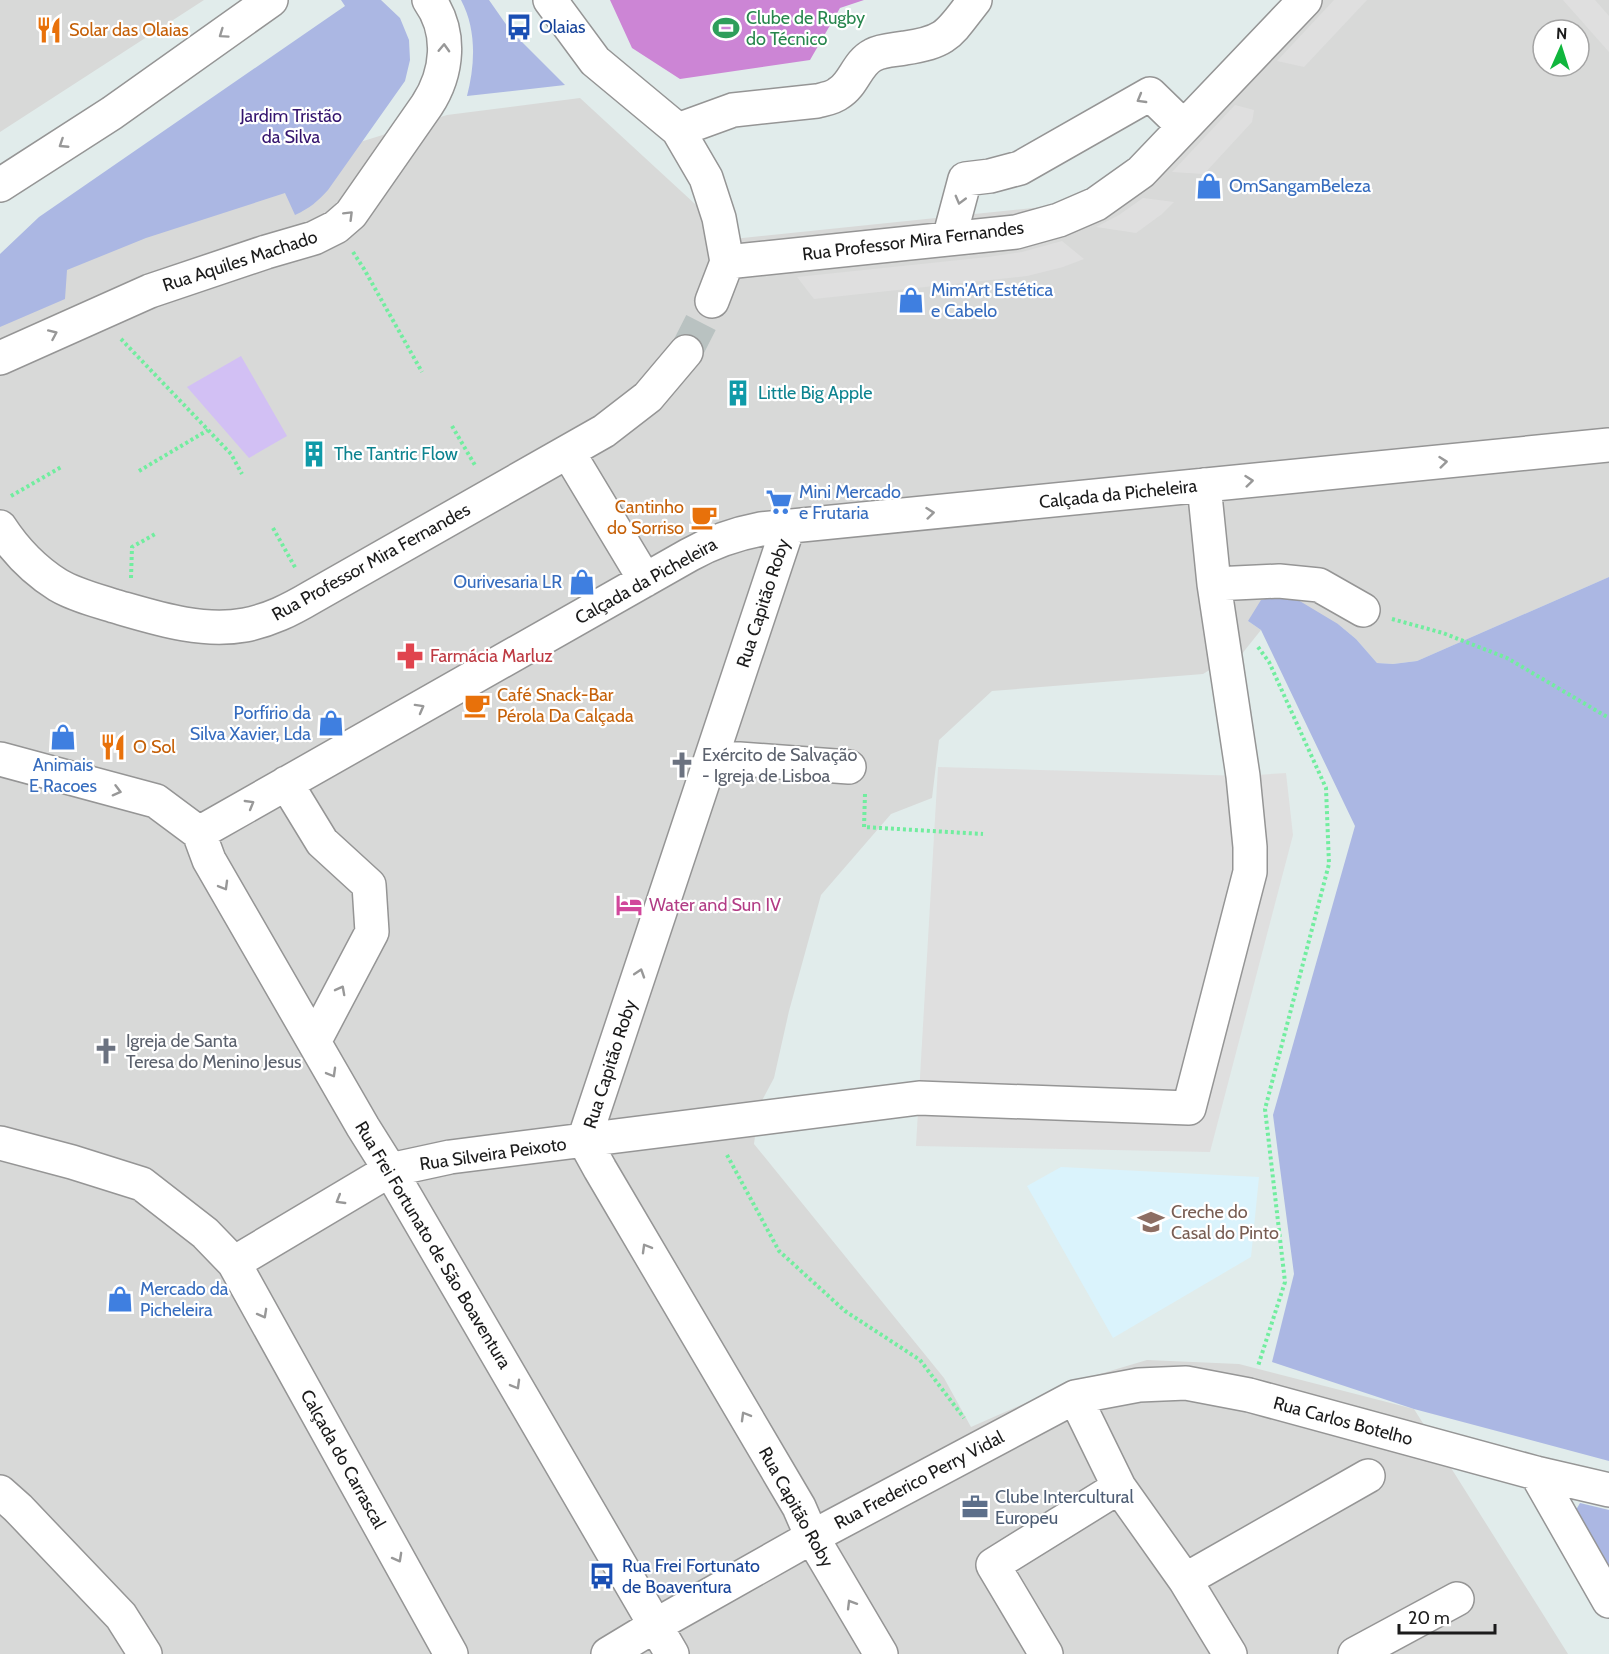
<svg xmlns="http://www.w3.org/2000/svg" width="1609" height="1654" font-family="Cabin,sans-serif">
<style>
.residential{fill:#d8d9d8;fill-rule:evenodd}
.education{fill:#daf3fc}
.grass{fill:#abb7e3}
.park{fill:#d2c0f4}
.pitch{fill:#cc85d5}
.parking{fill:#dfdfdf}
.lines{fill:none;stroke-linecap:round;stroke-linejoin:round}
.minor-tunnel{stroke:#b9c2c1;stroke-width:33;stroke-dasharray:33 16;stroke-linecap:butt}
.minor-casing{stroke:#959595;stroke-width:36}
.path{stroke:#71ed9f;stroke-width:4;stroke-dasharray:3 3;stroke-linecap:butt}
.minor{stroke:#fff;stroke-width:33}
.oneway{stroke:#989898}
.labels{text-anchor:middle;stroke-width:4.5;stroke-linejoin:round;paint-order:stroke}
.leisure-label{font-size:18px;fill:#27864d;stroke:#fff;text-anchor:start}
.transit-label{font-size:18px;fill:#164399;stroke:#fff;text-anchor:start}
.food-label{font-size:18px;fill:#c56008;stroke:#fff;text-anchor:start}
.park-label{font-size:18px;fill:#34146e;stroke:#fff}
.shop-label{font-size:18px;fill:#366cbe;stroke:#fff;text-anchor:start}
.street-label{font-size:18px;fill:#1b1b1b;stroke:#fff}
.culture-label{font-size:18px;fill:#0d838f;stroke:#fff;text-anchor:start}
.health-label{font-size:18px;fill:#be3a42;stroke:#fff;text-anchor:start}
.worship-label{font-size:18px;fill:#5b616d;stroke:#fff;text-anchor:start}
.hotel-label{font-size:18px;fill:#b23c85;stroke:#fff;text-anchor:start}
.education-label{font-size:18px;fill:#785e54;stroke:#fff;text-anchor:start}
.service-label{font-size:18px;fill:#4e5e75;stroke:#fff;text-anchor:start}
</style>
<rect width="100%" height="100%" fill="#e1eceb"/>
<path class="residential" d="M 0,0 L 204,0 L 0,132 Z
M 1314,0 L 1609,0 L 1609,577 L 1417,661 L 1393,664 L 1377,663 L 1356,639 L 1338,624 L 1248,621 L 1261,630 L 1237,660 L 1221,663 L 1203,674 L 992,691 L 939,740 L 932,798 L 891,814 L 821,895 L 789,1011 L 774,1078 L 759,1106 L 754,1144 L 944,1378 L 971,1427 L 1073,1382 L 1147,1360 L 1239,1364 L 1414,1409 L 1568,1654 L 0,1654 L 0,254 L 447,115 L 580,98 L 733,239 L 1121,199 ZM 1543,30 L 1579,30 L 1579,66 L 1543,66 Z"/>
<path class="education" d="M 1061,1167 L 1259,1177 L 1251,1257 L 1113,1338 L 1027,1186 Z"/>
<path class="grass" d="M 341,0 L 381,0 L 400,18 L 409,40 L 410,60 L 405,81 L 328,190 C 317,202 310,208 295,215 L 285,193 L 146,238 L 67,270 L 65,299 L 0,327 L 0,254 L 39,217 L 345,6 Z
M 461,0 L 489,0 L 510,30 L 565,85 L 467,96 C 475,65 477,30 461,0 Z
M 1609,577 L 1609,1461 L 1414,1409 L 1272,1362 L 1294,1274 L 1273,1115 L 1355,826 L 1261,630 L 1248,621 L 1261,600 L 1288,594 L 1338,624 L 1356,639 L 1377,663 L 1393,664 L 1417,661 Z
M 1580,1503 L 1609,1510 L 1609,1567 L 1576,1510 Z"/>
<path class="park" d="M 241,356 L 287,436 L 249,458 L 187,387 Z"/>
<path class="pitch" d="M 610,0 L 864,0 L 840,8 L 810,60 L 680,79 L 632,48 Z"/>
<path class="parking" d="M 1334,0 L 1367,0 L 1304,67 L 1277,61 Z
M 1563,0 L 1595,0 L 1609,16 L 1609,52 Z
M 1235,105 L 1254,110 L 1252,122 L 1204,174 L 1172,172 Z
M 1143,198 L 1174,202 L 1162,214 L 1136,233 L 1096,227 L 1119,215 Z
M 1062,241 L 1084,259 L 1063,267 L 1027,276 L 814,299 L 797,277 L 988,257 L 1022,252 Z
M 938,767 L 1243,776 L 1286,773 L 1293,835 L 1210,1152 L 916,1146 Z"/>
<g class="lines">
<path class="minor-tunnel" d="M 686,352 L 712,301"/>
<g class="minor-casing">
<path id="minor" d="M 550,0 L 595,61 L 678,130 L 706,178 L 719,218 L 727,262
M 678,130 L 733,110 L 817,101 C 825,99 833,98 839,93 C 854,84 857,63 873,55 C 882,50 894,50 905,48 C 948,42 949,33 975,0
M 0,185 L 112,113 L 271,0
M 949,239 L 965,179 L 990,176 L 1020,168 L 1150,94 L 1184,127
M 727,262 L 1016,232 L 1059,220 L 1096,204 L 1141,172 L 1305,0
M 712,301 L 727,262
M 0,358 L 150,291 L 266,252 L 314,238 L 336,227 L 351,214 L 427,105 C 448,73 452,32 429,0
M 568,452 L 645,580
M 0,527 C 15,550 34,570 58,585 C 75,595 95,600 114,606 C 156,618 201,633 245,625 C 270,620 290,610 312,597 L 604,431 L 648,397 L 686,352
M 788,527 L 584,1140 L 600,1169 L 799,1507 L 812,1537 L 881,1654
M 1214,584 L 1279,581 L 1319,585 L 1363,610
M 712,757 L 849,767
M 0,759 L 156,801 L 199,833
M 286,783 L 322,842 L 369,885 L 372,932 L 314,1042
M 199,833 L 689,555 C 712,542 735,534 761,529 L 1609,445
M 199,833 L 209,860 L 363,1127 L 390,1170 L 672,1654
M 0,1143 L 72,1162 L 142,1184 L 205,1233 L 234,1263 L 451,1654
M 234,1263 L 390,1170 L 450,1157 L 919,1098 L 1189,1108 L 1250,872 L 1250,847 L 1243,776 L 1214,584 L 1204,485
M 1075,1397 L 1119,1487 L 1185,1580 L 1230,1654
M 1536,1473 L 1609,1601
M 0,1492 L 18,1508 L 121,1616 L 145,1654
M 1185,1580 L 1368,1476
M 608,1654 L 656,1625 L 812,1537 L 1075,1397 L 1139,1385 L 1186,1383 L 1249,1395 L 1536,1473 L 1609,1490
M 1046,1654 L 993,1565 L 1119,1487
M 1355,1654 L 1457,1599"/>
</g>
<path class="path" d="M 353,252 L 364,269 L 422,372
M 121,339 L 231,454 L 242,474
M 452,426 L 476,467
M 139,471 L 208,430
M 11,496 L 63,466
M 273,528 L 296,569
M 131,578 L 132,547 L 157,533
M 1392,619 L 1443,633 L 1507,658 L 1609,718
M 1258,647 L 1269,662 L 1326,788 L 1329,864 L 1265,1109 L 1285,1282 L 1258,1366
M 865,794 L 864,827 L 983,834
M 727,1155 L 779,1251 L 845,1311 L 920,1360 L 964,1418"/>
<use href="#minor" class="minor"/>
</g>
<defs><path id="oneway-chevron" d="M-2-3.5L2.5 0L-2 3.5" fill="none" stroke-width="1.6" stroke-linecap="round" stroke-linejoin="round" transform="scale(1.5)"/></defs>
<g class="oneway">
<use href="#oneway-chevron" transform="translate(223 34) rotate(145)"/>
<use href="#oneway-chevron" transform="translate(444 48) rotate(-88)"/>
<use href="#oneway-chevron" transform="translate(1141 99) rotate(150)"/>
<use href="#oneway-chevron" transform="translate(63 144) rotate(147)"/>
<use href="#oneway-chevron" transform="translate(960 200) rotate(105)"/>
<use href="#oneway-chevron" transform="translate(349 215) rotate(-45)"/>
<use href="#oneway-chevron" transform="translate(53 334) rotate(-24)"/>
<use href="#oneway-chevron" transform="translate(1443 462) rotate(-6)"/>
<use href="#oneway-chevron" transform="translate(1249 481) rotate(-6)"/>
<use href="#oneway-chevron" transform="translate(930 513) rotate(-6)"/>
<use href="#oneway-chevron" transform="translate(420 708) rotate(-29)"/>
<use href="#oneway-chevron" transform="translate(117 791) rotate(15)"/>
<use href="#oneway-chevron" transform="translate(250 804) rotate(-30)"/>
<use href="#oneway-chevron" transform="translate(224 886) rotate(60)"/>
<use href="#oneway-chevron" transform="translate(640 973) rotate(-72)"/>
<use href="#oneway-chevron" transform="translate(341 990) rotate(-62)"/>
<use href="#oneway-chevron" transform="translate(332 1073) rotate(60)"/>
<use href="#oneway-chevron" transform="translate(340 1200) rotate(149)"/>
<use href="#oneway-chevron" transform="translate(646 1248) rotate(-120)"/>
<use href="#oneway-chevron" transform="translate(263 1314) rotate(61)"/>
<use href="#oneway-chevron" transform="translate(516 1385) rotate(60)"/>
<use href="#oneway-chevron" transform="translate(745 1416) rotate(-120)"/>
<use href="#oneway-chevron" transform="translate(398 1558) rotate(61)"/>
<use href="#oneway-chevron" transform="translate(851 1604) rotate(-121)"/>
</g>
<defs>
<g id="bus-bare" transform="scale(2.07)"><path d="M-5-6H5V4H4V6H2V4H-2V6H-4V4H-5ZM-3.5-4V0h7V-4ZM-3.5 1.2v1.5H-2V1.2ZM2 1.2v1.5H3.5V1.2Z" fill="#1a4fb4" stroke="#fff" stroke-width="2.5" paint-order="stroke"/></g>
<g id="stadium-bare" transform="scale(2.07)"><path d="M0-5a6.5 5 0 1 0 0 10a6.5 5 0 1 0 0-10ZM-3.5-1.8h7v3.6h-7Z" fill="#2e9e5b" stroke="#fff" stroke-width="2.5" paint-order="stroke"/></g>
<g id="restaurant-bare" transform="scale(2.07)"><path d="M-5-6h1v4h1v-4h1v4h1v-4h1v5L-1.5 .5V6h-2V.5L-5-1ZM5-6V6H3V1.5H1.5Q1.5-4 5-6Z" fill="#e8710a" stroke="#fff" stroke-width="2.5" paint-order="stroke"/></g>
<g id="shop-bare" transform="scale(2.07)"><path d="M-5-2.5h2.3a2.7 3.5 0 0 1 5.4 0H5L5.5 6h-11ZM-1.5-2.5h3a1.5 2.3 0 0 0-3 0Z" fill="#3f7fe0" stroke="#fff" stroke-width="2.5" paint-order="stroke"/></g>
<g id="building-bare" transform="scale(2.07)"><path d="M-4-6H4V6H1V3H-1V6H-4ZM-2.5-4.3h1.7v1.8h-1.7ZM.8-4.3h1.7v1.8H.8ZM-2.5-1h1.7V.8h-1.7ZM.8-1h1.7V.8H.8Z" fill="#0f9aa8" stroke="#fff" stroke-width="2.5" paint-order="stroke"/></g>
<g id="supermarket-bare" transform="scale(2.07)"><path d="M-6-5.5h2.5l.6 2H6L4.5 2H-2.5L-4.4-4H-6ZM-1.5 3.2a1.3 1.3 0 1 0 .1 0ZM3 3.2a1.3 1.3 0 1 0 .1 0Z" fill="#3f7fe0" stroke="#fff" stroke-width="2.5" paint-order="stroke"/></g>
<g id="cafe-bare" transform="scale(2.07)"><path d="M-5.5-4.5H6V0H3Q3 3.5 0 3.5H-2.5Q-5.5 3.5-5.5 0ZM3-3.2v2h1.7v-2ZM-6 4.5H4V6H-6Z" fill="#e8710a" stroke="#fff" stroke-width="2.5" paint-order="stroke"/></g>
<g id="pharmacy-bare" transform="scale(2.07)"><path d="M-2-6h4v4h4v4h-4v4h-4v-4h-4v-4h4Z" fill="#e0444e" stroke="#fff" stroke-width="2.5" paint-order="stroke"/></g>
<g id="church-bare" transform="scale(2.07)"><path d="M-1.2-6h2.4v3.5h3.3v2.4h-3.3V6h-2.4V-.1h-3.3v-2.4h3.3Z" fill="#6b7280" stroke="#fff" stroke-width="2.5" paint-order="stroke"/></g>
<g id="hotel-bare" transform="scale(2.07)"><path d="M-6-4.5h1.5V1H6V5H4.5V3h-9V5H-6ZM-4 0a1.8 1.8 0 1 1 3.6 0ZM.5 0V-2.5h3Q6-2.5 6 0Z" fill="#d1479c" stroke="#fff" stroke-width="2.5" paint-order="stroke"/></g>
<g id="school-bare" transform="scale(2.07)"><path d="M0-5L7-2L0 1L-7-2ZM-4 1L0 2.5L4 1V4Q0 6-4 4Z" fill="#8d6e63" stroke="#fff" stroke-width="2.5" paint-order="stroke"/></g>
<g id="office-bare" transform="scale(2.07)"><path d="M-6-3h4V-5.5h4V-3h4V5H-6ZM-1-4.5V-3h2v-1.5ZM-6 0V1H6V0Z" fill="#5c6f8a" stroke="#fff" stroke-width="2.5" paint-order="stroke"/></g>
</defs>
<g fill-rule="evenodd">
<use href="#bus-bare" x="519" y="27"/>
<use href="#stadium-bare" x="726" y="28"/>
<use href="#restaurant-bare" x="49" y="30"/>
<use href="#shop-bare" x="1209" y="186"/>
<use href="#shop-bare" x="911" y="300"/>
<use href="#building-bare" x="738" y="393"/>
<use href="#building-bare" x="314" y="454"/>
<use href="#supermarket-bare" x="779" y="502"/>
<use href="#cafe-bare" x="704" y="517"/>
<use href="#shop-bare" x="582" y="582"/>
<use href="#pharmacy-bare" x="410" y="656"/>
<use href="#cafe-bare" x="477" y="705"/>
<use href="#shop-bare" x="331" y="723"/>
<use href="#shop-bare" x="63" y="737"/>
<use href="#restaurant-bare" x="113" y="747"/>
<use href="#church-bare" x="682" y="765"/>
<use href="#hotel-bare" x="629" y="905"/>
<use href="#church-bare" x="106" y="1051"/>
<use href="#school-bare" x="1151" y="1222"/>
<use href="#shop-bare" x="120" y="1299"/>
<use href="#office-bare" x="975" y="1507"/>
<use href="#bus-bare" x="602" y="1576"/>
</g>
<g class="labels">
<g class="leisure-label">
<text x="746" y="24">Clube de Rugby<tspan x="746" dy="21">do Técnico</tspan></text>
</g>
<g class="transit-label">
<text x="539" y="33">Olaias</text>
<text x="622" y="1572">Rua Frei Fortunato<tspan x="622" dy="21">de Boaventura</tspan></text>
</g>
<g class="food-label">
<text x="69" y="36">Solar das Olaias</text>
<text x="684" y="513" text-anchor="end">Cantinho<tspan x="684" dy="21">do Sorriso</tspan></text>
<text x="497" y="701">Café Snack-Bar<tspan x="497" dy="21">Pérola Da Calçada</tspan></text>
<text x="133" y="753">O Sol</text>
</g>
<g class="park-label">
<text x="291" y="122">Jardim Tristão<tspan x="291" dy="21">da Silva</tspan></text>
</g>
<g class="shop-label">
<text x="1229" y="192">OmSangamBeleza</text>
<text x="931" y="296">Mim'Art Estética<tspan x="931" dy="21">e Cabelo</tspan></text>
<text x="799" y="498">Mini Mercado<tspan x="799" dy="21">e Frutaria</tspan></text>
<text x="562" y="588" text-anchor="end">Ourivesaria LR</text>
<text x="311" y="719" text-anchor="end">Porfírio da<tspan x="311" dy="21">Silva Xavier, Lda</tspan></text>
<text x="63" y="771" text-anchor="middle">Animais<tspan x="63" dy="21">E Racoes</tspan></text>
<text x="140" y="1295">Mercado da<tspan x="140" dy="21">Picheleira</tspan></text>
</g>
<g class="street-label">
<text transform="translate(913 241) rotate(-7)" y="6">Rua Professor Mira Fernandes</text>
<text transform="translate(240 261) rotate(-18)" y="6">Rua Aquiles Machado</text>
<text transform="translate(1118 494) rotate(-6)" y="6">Calçada da Picheleira</text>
<text transform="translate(371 562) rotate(-29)" y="6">Rua Professor Mira Fernandes</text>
<text transform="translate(646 581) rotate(-29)" y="6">Calçada da Picheleira</text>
<text transform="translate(763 603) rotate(-72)" y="6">Rua Capitão Roby</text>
<text transform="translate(610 1064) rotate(-72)" y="6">Rua Capitão Roby</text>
<text transform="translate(493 1154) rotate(-8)" y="6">Rua Silveira Peixoto</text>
<text transform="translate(433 1245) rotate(59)" y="6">Rua Frei Fortunato de São Boaventura</text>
<text transform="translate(1343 1421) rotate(15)" y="6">Rua Carlos Botelho</text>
<text transform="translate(343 1459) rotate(61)" y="6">Calçada do Carrascal</text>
<text transform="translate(919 1480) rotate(-28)" y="6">Rua Frederico Perry Vidal</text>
<text transform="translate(796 1507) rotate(61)" y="6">Rua Capitão Roby</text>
</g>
<g class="culture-label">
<text x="758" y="399">Little Big Apple</text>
<text x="334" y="460">The Tantric Flow</text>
</g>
<g class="health-label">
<text x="430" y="662">Farmácia Marluz</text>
</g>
<g class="worship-label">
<text x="702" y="761">Exército de Salvação<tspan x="702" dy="21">- Igreja de Lisboa</tspan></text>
<text x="126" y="1047">Igreja de Santa<tspan x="126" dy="21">Teresa do Menino Jesus</tspan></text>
</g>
<g class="hotel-label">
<text x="649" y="911">Water and Sun IV</text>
</g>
<g class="education-label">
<text x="1171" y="1218">Creche do<tspan x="1171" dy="21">Casal do Pinto</tspan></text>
</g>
<g class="service-label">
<text x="995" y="1503">Clube Intercultural<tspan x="995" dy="21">Europeu</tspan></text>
</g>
</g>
<g transform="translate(1561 48) rotate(3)"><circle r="28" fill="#ffffff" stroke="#a4a4a4" stroke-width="1.5"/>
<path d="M0-4.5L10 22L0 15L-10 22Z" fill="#10b63d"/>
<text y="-9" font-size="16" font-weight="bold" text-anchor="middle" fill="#1b1b1b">N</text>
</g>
<path d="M1399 1624v9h96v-9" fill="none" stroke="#1b1b1b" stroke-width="3"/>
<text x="1408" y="1624" font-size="18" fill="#1b1b1b" stroke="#ffffff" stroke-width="4.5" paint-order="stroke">20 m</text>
</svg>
